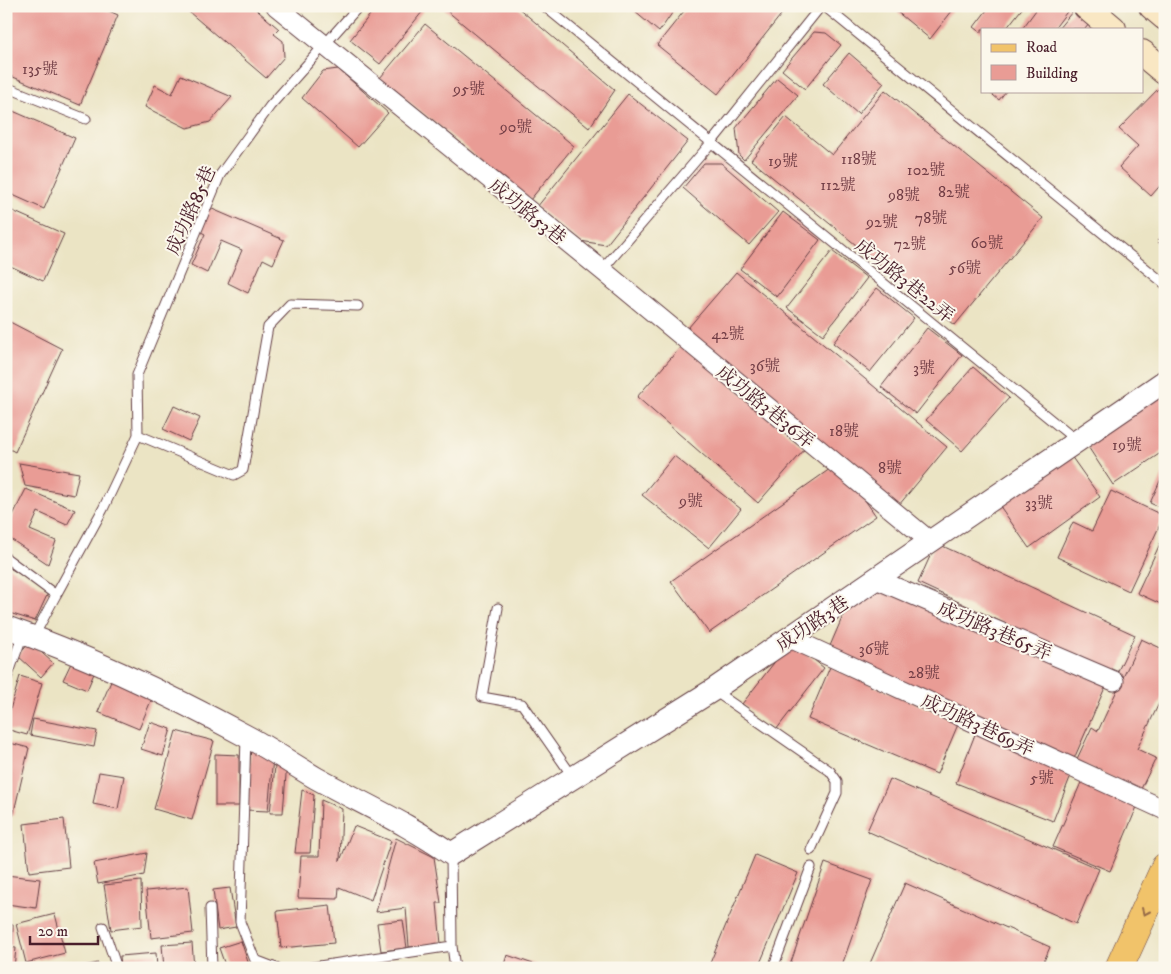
<svg xmlns="http://www.w3.org/2000/svg" width="1171" height="974" font-family="'IM FELL DW Pica','Noto Serif TC',serif">
<style>
.building{fill:#e99c95}
.lines{fill:none;stroke-linecap:round;stroke-linejoin:round}
.service-casing{stroke:#623d42;stroke-width:11}
.minor-casing{stroke:#623d42;stroke-width:21}
.tertiary-casing{stroke:#623d42;stroke-width:24}
.secondary-casing{stroke:#623d42;stroke-width:28}
.primary-casing{stroke:#623d42;stroke-width:29}
.service{stroke:#fff;stroke-width:9}
.minor{stroke:#fff;stroke-width:19}
.tertiary{stroke:#fff;stroke-width:22}
.secondary{stroke:#f9e7c3;stroke-width:26}
.primary{stroke:#f1c36a;stroke-width:28}
.oneway{stroke:#956947}
.labels{text-anchor:middle;stroke-width:4;stroke-linejoin:round;paint-order:stroke}
.number-label{font-size:16px;fill:#723e46}
.street-label{font-size:19px;fill:#4a1f2b;stroke:#fbf7ec}
</style>
<rect width="100%" height="100%" fill="#fbf7ec"/>
<filter id="ink" filterUnits="userSpaceOnUse"><feTurbulence type="fractalNoise" baseFrequency=".02" numOctaves="2"/><feDisplacementMap in="SourceGraphic" scale="10" xChannelSelector="R" yChannelSelector="G"/><feConvolveMatrix kernelMatrix="1 2 1 2 8 2 1 2 1" color-interpolation-filters="sRGB"/></filter>
<filter id="wash" filterUnits="userSpaceOnUse"><feTurbulence type="fractalNoise" baseFrequency=".0096" numOctaves="4" result="noise"/><feDisplacementMap in="SourceGraphic" scale="20" xChannelSelector="R" yChannelSelector="G"/><feGaussianBlur stdDeviation="1.12" result="paint"/><feColorMatrix in="noise" values="0 0 0 0 0 0 0 0 0 0 0 0 0 0 0 0 0 1.4 0 .05"/><feComposite in="paint" operator="in"/></filter>
<g filter="url(#wash)">
<rect width="100%" height="100%" fill="#ebe4c4"/>
<g id="blocks">
<path class="building" d="M 6,6 L 98,6 L 118,15 L 80,105 L 6,74 Z
M 182,6 L 252,6 L 279,29 L 274,34 L 283,41 L 284,57 L 266,78 Z
M 377,6 L 427,6 L 380,64 L 350,40 Z
M 441,6 L 516,6 L 615,90 L 589,128 Z
M 628,6 L 677,6 L 659,32 Z
M 688,6 L 788,6 L 718,94 L 657,45 Z
M 890,6 L 956,6 L 930,39 Z
M 990,6 L 1024,6 L 1006,29 L 982,29 L 982,33 L 974,27 Z
M 1039,6 L 1066,6 L 1069,9 L 1054,29 L 1022,29 Z
M 1077,6 L 1093,19 L 1085,29 L 1058,29 Z
M 425,24 L 574,146 L 530,200 L 380,78 Z
M 814,32 L 826,33 L 841,45 L 805,89 L 782,70 Z
M 849,53 L 884,83 L 858,114 L 823,84 Z
M 338,69 L 388,113 L 358,147 L 302,98 L 323,71 Z
M 181,75 L 232,97 L 210,122 L 187,128 L 145,107 L 155,85 L 172,94 Z
M 777,78 L 798,95 L 744,160 L 739,155 L 736,128 Z
M 1163,84 L 1165,85 L 1165,180 L 1151,196 L 1119,167 L 1138,146 L 1119,129 Z
M 885,90 L 1043,218 L 955,325 L 751,160 L 786,117 L 832,155 Z
M 988,91 L 1006,91 L 999,100 Z
M 628,94 L 688,141 L 606,245 L 580,241 L 537,207 Z
M 6,108 L 75,138 L 44,209 L 6,192 Z
M 704,163 L 721,163 L 778,212 L 749,245 L 683,188 Z
M 203,205 L 284,240 L 273,264 L 263,259 L 248,293 L 228,283 L 242,250 L 221,241 L 207,273 L 191,265 L 205,234 L 193,228 Z
M 6,208 L 64,234 L 43,281 L 6,264 Z
M 783,212 L 820,240 L 777,297 L 740,269 Z
M 1165,233 L 1165,249 L 1157,241 Z
M 832,251 L 867,278 L 823,335 L 787,308 Z
M 736,272 L 947,447 L 894,511 L 844,470 L 876,516 L 709,633 L 671,581 L 837,464 L 682,335 Z
M 877,288 L 914,318 L 870,372 L 833,343 Z
M 10,322 L 62,349 L 15,452 L 6,447 L 6,328 Z
M 927,328 L 962,355 L 916,414 L 881,387 Z
M 684,343 L 805,449 L 758,503 L 637,397 Z
M 973,367 L 1009,398 L 962,451 L 926,420 Z
M 1165,384 L 1165,450 L 1113,485 L 1083,439 Z
M 174,406 L 200,418 L 189,441 L 163,429 Z
M 1066,449 L 1100,497 L 1029,548 L 995,499 Z
M 674,456 L 741,509 L 709,548 L 642,495 Z
M 19,463 L 79,473 L 74,495 L 25,486 Z
M 1165,470 L 1165,510 L 1150,503 Z
M 26,489 L 75,510 L 67,525 L 38,512 L 30,530 L 56,541 L 48,564 L 6,536 L 6,529 Z
M 1111,491 L 1164,516 L 1129,591 L 1057,557 L 1073,522 L 1092,531 Z
M 1165,533 L 1165,606 L 1137,593 Z
M 936,543 L 1135,635 L 1116,675 L 918,583 Z
M 6,566 L 49,591 L 35,621 L 6,612 Z
M 882,584 L 1107,683 L 1073,761 L 827,653 L 848,604 Z
M 1141,639 L 1165,650 L 1165,691 L 1137,749 L 1156,758 L 1140,791 L 1076,761 L 1092,727 L 1098,731 Z
M 791,641 L 824,668 L 776,730 L 742,704 Z
M 30,642 L 53,663 L 41,677 L 18,656 Z
M 72,661 L 95,671 L 87,690 L 63,680 Z
M 830,667 L 959,722 L 937,774 L 808,719 Z
M 20,676 L 42,683 L 27,735 L 6,729 L 6,723 Z
M 112,679 L 153,696 L 139,729 L 98,712 Z
M 33,719 L 97,731 L 94,747 L 30,735 Z
M 150,722 L 171,729 L 163,756 L 141,749 Z
M 176,731 L 214,741 L 192,820 L 154,809 Z
M 976,732 L 1073,770 L 1053,821 L 956,783 Z
M 6,742 L 29,748 L 13,816 L 6,815 Z
M 251,748 L 273,758 L 268,811 L 246,810 Z
M 215,754 L 239,755 L 239,806 L 215,806 Z
M 276,757 L 287,762 L 283,813 L 270,813 Z
M 99,772 L 124,776 L 118,809 L 93,804 Z
M 1083,778 L 1139,802 L 1110,871 L 1053,847 Z
M 890,779 L 1099,869 L 1076,924 L 867,831 Z
M 302,790 L 314,795 L 310,853 L 295,853 Z
M 321,800 L 342,809 L 340,861 L 354,826 L 391,841 L 371,900 L 339,887 L 338,899 L 298,898 L 301,856 L 319,856 Z
M 64,819 L 69,867 L 29,872 L 24,824 Z
M 396,838 L 434,857 L 441,903 L 437,903 L 441,944 L 409,947 L 406,908 L 376,912 Z
M 147,853 L 144,875 L 98,884 L 94,863 Z
M 755,855 L 798,873 L 758,968 L 708,968 Z
M 825,863 L 872,880 L 841,968 L 789,968 Z
M 6,875 L 40,879 L 36,908 L 6,904 Z
M 141,881 L 142,926 L 111,930 L 104,885 Z
M 905,883 L 1050,947 L 1041,968 L 868,968 Z
M 188,887 L 193,933 L 151,938 L 146,891 Z
M 230,888 L 236,927 L 218,930 L 213,890 Z
M 330,905 L 334,943 L 281,948 L 277,911 Z
M 55,914 L 65,953 L 26,963 L 16,924 Z
M 403,920 L 407,948 L 381,951 L 377,923 Z
M 6,924 L 13,925 L 12,945 L 6,944 Z
M 241,941 L 250,968 L 226,968 L 219,948 Z
M 192,943 L 194,968 L 164,968 L 162,945 Z
M 6,947 L 16,948 L 14,968 L 6,968 Z
M 156,953 L 157,968 L 121,968 L 120,956 Z
M 507,955 L 542,967 L 542,968 L 503,968 Z
M 361,962 L 362,968 L 341,968 L 341,964 Z
M 98,963 L 99,968 L 79,968 L 79,967 Z
M 375,965 L 408,966 L 408,968 L 375,968 Z"/>
</g>
</g>
<g filter="url(#ink)">
<use href="#blocks" fill-opacity="0" stroke="#623d42" stroke-width="1"/>
<g class="lines">
<g class="service-casing">
<path id="service" d="M 544,6 L 1077,441
M 824,6 L 1165,284
M 6,87 L 86,119
M 602,270 L 711,143 L 821,6
M 138,435 L 137,375 L 220,175 L 270,106 L 359,6
M 6,558 L 56,595 L 34,636
M 56,595 L 103,509 L 138,435 L 234,475 L 243,470 L 268,327 L 290,304 L 358,306
M 498,608 L 482,697 L 522,704 L 573,777
M 6,681 L 23,634
M 713,690 L 830,771 L 837,781 L 837,793 L 811,850
M 246,738 L 240,922 L 255,960 L 276,968
M 451,854 L 452,946 L 455,968
M 210,908 L 212,968
M 103,927 L 117,968
M 306,968 L 452,946
M 773,968 L 811,867"/>
</g>
<g class="minor-casing">
<path id="minor" d="M 276,6 L 602,270 L 931,542
M 876,579 L 1114,681
M 790,638 L 1165,810"/>
</g>
<g class="tertiary-casing">
<path id="tertiary" d="M 6,627 C 88,656 168,694 244,735 C 269,748 292,764 316,778 C 361,803 409,824 451,854 L 713,690 L 1165,381"/>
</g>
<g class="secondary-casing">
<path id="secondary" d="M 1086,6 L 1113,29
M 1152,6 L 1165,17
M 1142,53 L 1165,72"/>
</g>
<g class="primary-casing">
<path id="primary" d="M 1119,968 L 1165,867"/>
</g>
<use href="#service" class="service"/>
<use href="#minor" class="minor"/>
<use href="#tertiary" class="tertiary"/>
<use href="#secondary" class="secondary"/>
<use href="#primary" class="primary"/>
</g>
<defs><path id="oneway-chevron" d="M-2-3.5L2.5 0L-2 3.5" fill="none" stroke-width="1.6" stroke-linecap="round" stroke-linejoin="round" transform="scale(1.25)"/></defs>
<use class="oneway" href="#oneway-chevron" transform="translate(1145 912) rotate(114)"/>
</g>
<g class="labels">
<g class="number-label">
<text x="40" y="74">135號</text>
<text x="469" y="94">95號</text>
<text x="516" y="132">90號</text>
<text x="859" y="164">118號</text>
<text x="783" y="166">19號</text>
<text x="926" y="175">102號</text>
<text x="838" y="190">112號</text>
<text x="954" y="197">82號</text>
<text x="904" y="200">98號</text>
<text x="931" y="223">78號</text>
<text x="882" y="227">92號</text>
<text x="987" y="248">60號</text>
<text x="910" y="249">72號</text>
<text x="965" y="273">56號</text>
<text x="728" y="339">42號</text>
<text x="765" y="371">36號</text>
<text x="924" y="373">3號</text>
<text x="844" y="436">18號</text>
<text x="1127" y="450">19號</text>
<text x="890" y="473">8號</text>
<text x="691" y="506">9號</text>
<text x="1039" y="508">33號</text>
<text x="874" y="654">36號</text>
<text x="924" y="678">28號</text>
<text x="1042" y="783">5號</text>
</g>
<g class="street-label">
<text transform="translate(190 210) rotate(-66)" y="7">成功路85巷</text>
<text transform="translate(528 211) rotate(39)" y="7">成功路53巷</text>
<text transform="translate(905 280) rotate(39)" y="7">成功路3巷22弄</text>
<text transform="translate(766 406) rotate(39)" y="7">成功路3巷36弄</text>
<text transform="translate(812 623) rotate(-34)" y="7">成功路3巷</text>
<text transform="translate(995 630) rotate(23)" y="7">成功路3巷65弄</text>
<text transform="translate(978 724) rotate(25)" y="7">成功路3巷69弄</text>
</g>
</g>
<rect width="1171" height="974" fill="none" stroke="#fbf7ec" stroke-width="25"/>
<rect x="981" y="28" width="162" height="65" fill="#fbf7ec" stroke="#b4a19f"/>
<rect x="991" y="44" width="25" height="8" fill="#f1c36a" stroke="#b4a19f"/>
<text x="1026" y="52" font-size="15" fill="#4a1f2b">Road</text>
<rect x="991" y="65" width="25" height="15" fill="#e99c95" stroke="#b4a19f"/>
<text x="1026" y="78" font-size="15" fill="#4a1f2b">Building</text>
<path d="M30 936v8h68v-8" fill="none" stroke="#4a1f2b" stroke-width="2.5"/>
<text x="38" y="936" font-size="15" fill="#4a1f2b" stroke="#fbf7ec" stroke-width="4" paint-order="stroke">20 m</text>
</svg>
